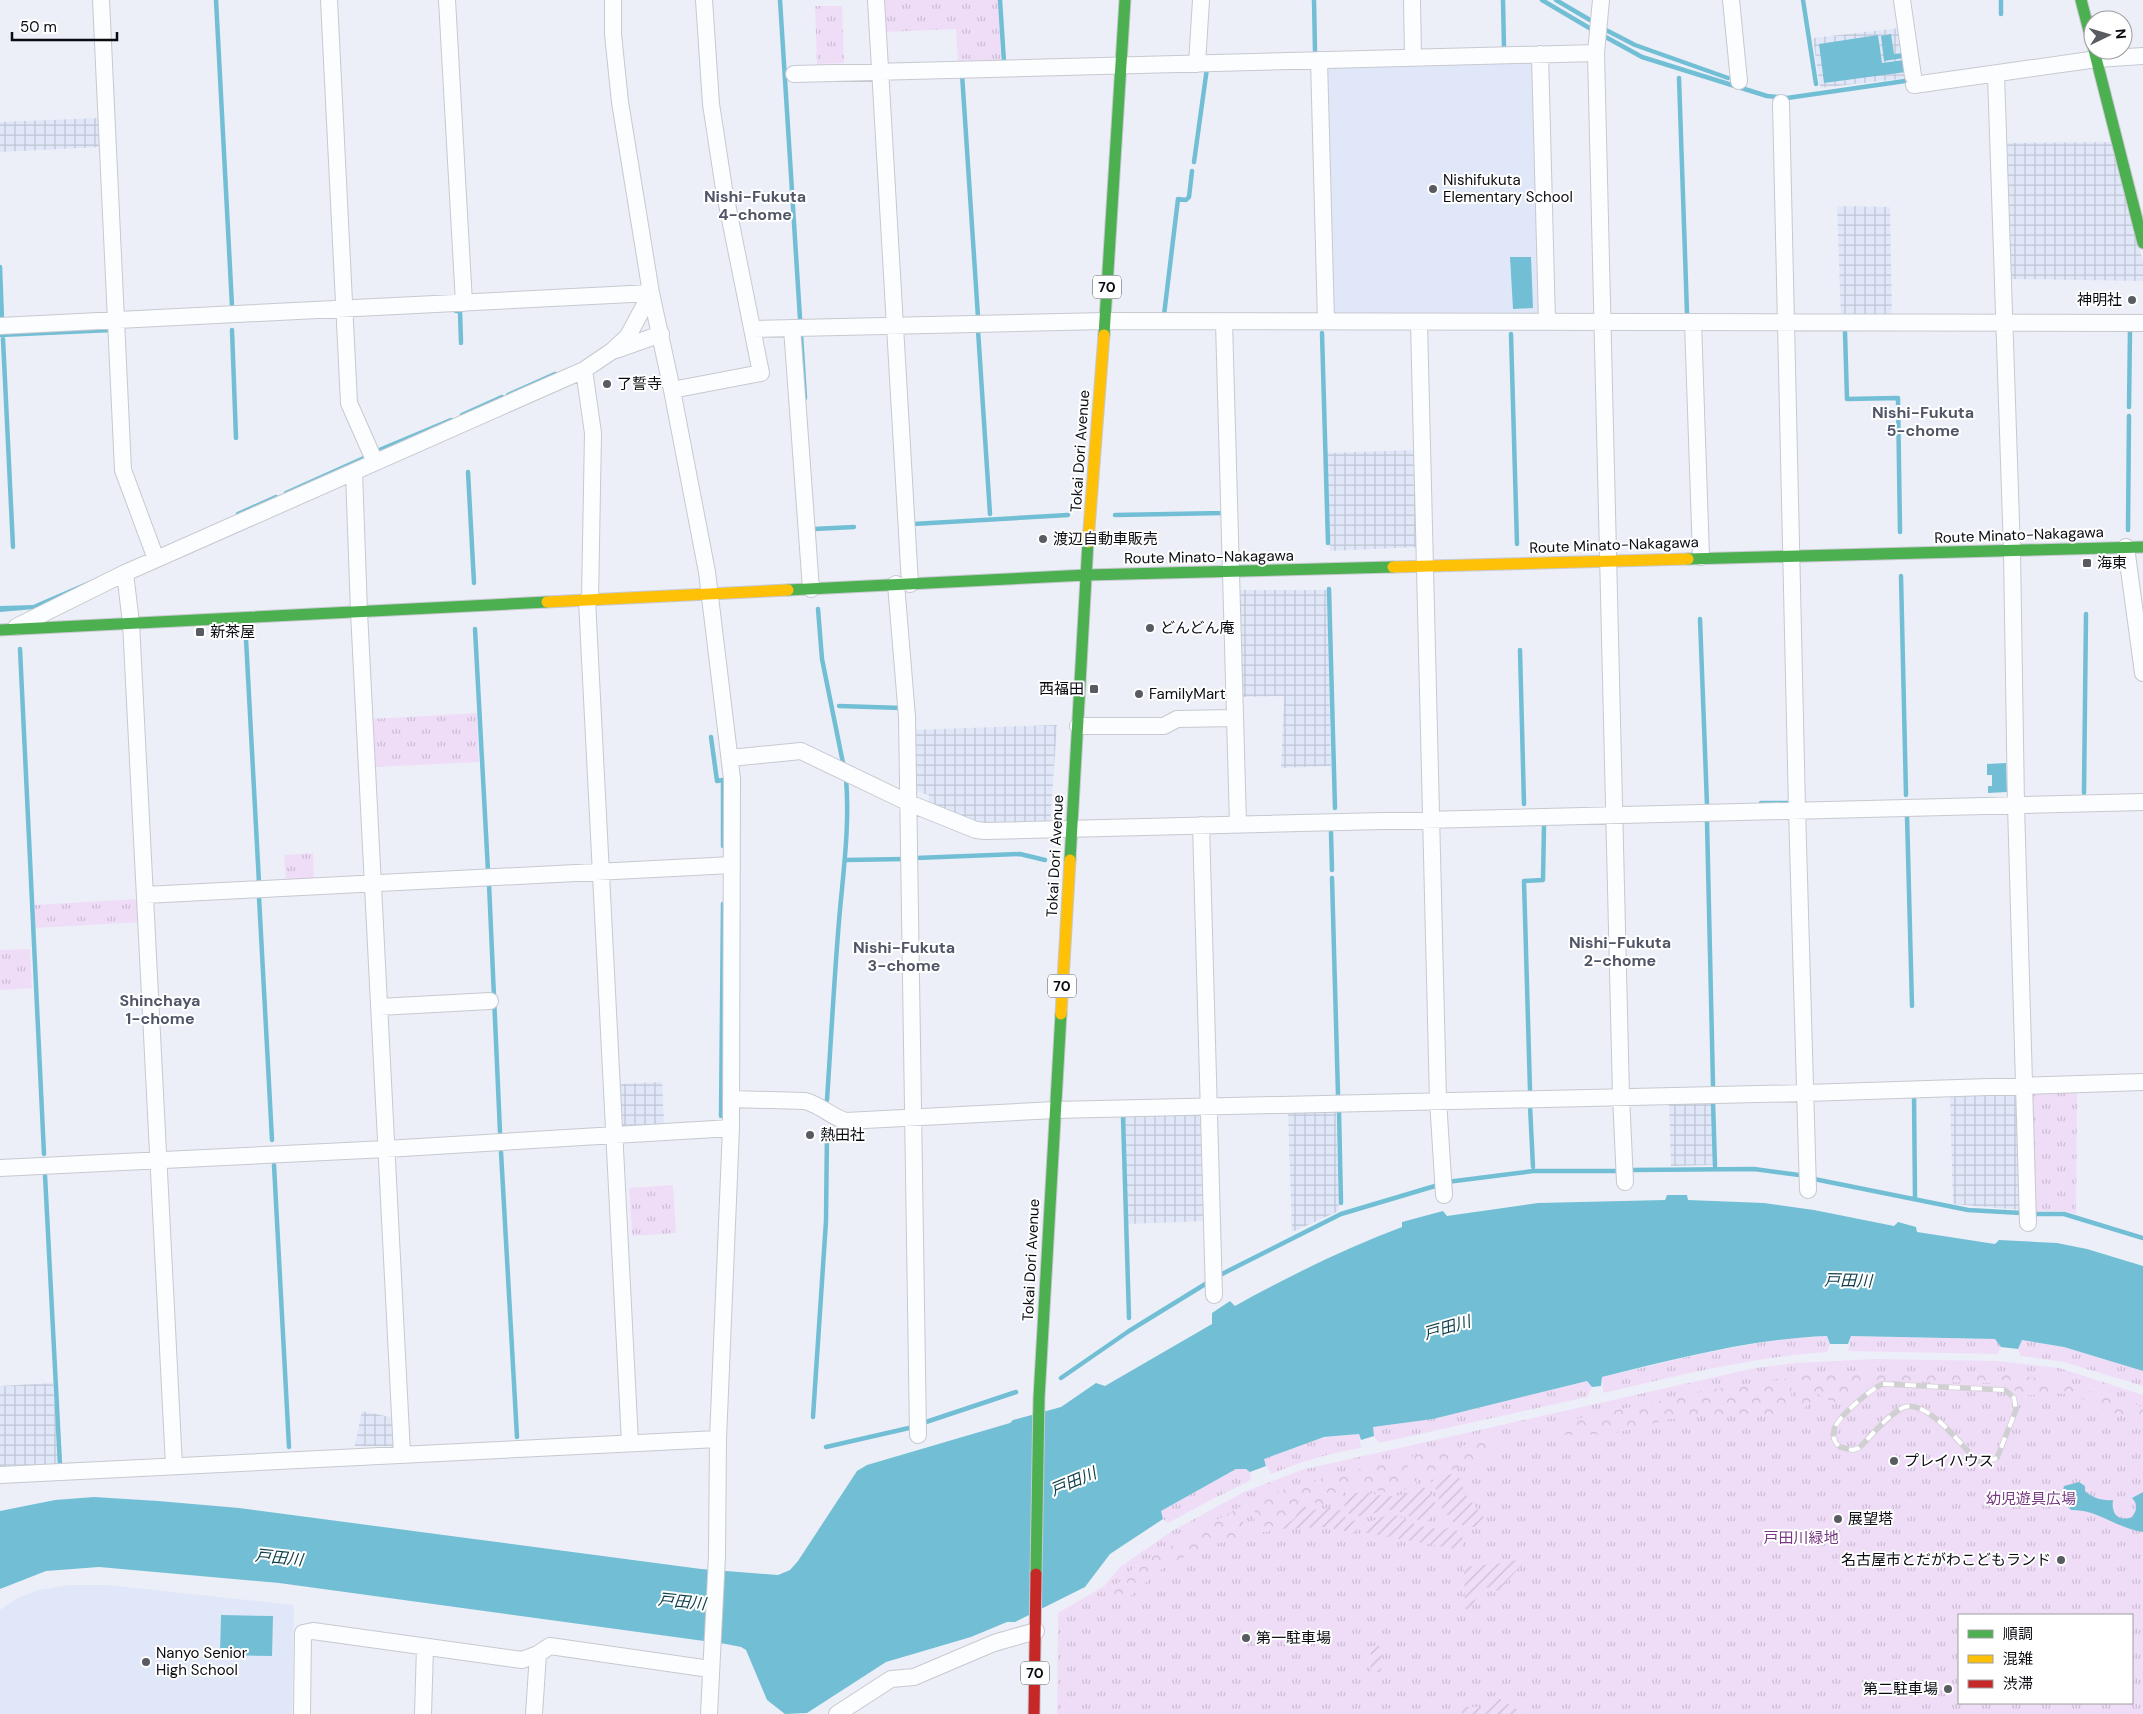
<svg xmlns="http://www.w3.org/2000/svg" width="2143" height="1714" font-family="'DM Sans','Noto Sans JP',sans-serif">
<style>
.built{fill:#e0e7f9}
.industrial{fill:url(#industrial-grid)}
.grass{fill:url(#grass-tufts);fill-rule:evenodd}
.forest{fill:url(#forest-crowns)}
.garden{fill:url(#garden-furrows)}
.water{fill:#72bfd5}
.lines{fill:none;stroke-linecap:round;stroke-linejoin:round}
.stream{stroke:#72bfd5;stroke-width:4.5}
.street-casing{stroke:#c7c9d0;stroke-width:18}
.fast-casing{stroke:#c7c9d0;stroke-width:13}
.slow-casing{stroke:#c7c9d0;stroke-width:13}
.jam-casing{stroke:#c7c9d0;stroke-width:13}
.street{stroke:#fcfdfe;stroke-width:16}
.fast{stroke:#4caf50;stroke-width:11}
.slow{stroke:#ffc107;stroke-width:11}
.jam{stroke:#c62828;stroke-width:11}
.rail-casing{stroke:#d0d0d3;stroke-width:5.5}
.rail{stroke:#fff;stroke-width:4;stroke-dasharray:11;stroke-linecap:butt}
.poi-dot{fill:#585b62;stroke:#fff;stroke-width:2}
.labels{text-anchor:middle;stroke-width:4;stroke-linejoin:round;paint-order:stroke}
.shield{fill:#fff;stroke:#535458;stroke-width:1}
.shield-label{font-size:14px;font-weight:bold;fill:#090b11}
.poi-label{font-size:15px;fill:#090b11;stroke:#fff;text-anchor:start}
.street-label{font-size:15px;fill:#090b11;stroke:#fff}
.park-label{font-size:15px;fill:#773781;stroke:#fff}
.neighbourhood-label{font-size:16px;font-weight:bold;fill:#505667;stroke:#fff}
.water-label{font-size:16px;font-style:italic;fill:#0c3d49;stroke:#fff}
</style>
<defs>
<pattern id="industrial-grid" width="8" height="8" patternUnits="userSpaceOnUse" patternTransform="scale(1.25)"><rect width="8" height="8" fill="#e0e7f9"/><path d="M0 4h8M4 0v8" fill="none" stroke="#bfc5d4"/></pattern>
<pattern id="grass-tufts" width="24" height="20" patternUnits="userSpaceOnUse" patternTransform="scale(1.25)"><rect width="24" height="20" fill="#efddf7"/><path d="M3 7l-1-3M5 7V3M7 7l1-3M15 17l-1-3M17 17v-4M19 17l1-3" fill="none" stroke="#ccbcd3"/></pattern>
<pattern id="forest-crowns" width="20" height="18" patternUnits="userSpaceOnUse" patternTransform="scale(1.25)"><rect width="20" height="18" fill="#efddf7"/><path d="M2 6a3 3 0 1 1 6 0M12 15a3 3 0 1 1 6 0" fill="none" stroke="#ccbcd3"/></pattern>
<pattern id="garden-furrows" width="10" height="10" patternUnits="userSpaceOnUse" patternTransform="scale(1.25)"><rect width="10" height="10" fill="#efddf7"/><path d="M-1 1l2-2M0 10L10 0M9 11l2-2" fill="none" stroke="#ccbcd3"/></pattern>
</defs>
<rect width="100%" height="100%" fill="#eceff8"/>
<path class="built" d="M 1535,60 L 1541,315 L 1338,317 L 1331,312 L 1324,65 Z
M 68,1585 L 107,1585 L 294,1605 L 292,1714 L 0,1714 L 0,1610 L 16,1599 L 38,1590 Z"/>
<path class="industrial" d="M 1900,28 L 1908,78 L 1820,88 L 1813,38 Z
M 100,118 L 101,147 L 0,152 L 0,122 Z
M 2112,142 L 2143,262 L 2143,281 L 2008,279 L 2004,143 Z
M 1837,206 L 1890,207 L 1892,317 L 1841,317 Z
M 1418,450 L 1421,547 L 1330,551 L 1327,453 Z
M 1237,590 L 1327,590 L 1331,766 L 1281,768 L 1284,696 L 1240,697 Z
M 1057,725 L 1050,825 L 985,826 L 929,806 L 929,795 L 913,790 L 911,730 Z
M 662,1082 L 664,1124 L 622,1126 L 620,1084 Z
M 2013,1094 L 2018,1099 L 2021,1210 L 1953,1204 L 1950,1095 Z
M 1712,1101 L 1714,1165 L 1671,1166 L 1669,1102 Z
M 1336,1111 L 1339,1211 L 1292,1232 L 1288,1112 Z
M 1202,1113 L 1206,1221 L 1128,1224 L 1125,1116 Z
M 53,1383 L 59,1464 L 0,1466 L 0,1386 Z
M 362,1411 L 394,1418 L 395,1446 L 355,1446 Z"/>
<path class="grass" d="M 882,0 L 998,0 L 1001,60 L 958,61 L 956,29 L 883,32 Z
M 815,6 L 842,6 L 844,63 L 817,64 Z
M 477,713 L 479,762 L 375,767 L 372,719 Z
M 313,853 L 314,881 L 286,882 L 284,855 Z
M 139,899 L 141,922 L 35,928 L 34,905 Z
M 30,949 L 32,988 L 0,990 L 0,950 Z
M 2077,1089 L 2076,1214 L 2064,1211 L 2032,1211 L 2032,1091 Z
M 673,1185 L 676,1233 L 632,1236 L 629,1188 Z
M 1827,1336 L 1830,1344 L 1827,1352 C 1751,1357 1677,1376 1603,1393 L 1602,1377 C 1676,1360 1750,1339 1827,1336 Z
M 1851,1336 L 1995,1339 L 2001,1347 L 1998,1354 L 1848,1351 Z
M 2022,1340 L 2064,1347 L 2143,1371 L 2143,1386 L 2064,1362 L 2021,1356 L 2018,1349 Z
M 1874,1359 L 1998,1361 L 2059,1368 L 2143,1395 L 2143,1714 L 1057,1714 L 1058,1613 L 1104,1586 L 1120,1567 L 1172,1531 L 1244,1492 L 1301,1470 L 1755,1368 L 1795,1363 ZM 1959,1615 L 2132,1615 L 2132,1703 L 1959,1703 Z
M 1587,1381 L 1592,1387 L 1587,1397 L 1379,1443 L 1374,1436 L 1373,1427 L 1433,1419 Z
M 1359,1434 L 1361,1448 C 1329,1453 1300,1462 1271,1474 L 1263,1459 L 1321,1438 Z
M 1236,1469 L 1246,1469 L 1250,1472 L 1251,1480 L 1205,1503 L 1168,1523 L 1163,1519 L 1161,1511 Z"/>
<path class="forest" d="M 1845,1371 L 2015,1375 L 2053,1380 L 2143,1407 L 2143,1422 L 2124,1415 L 2113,1413 L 2072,1394 L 2049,1393 L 2023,1396 L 2012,1388 L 1996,1383 L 1883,1381 L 1871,1384 L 1852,1399 L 1842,1403 L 1832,1402 L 1818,1394 L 1801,1412 L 1798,1411 L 1797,1408 L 1800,1376 Z
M 1790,1378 L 1792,1391 L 1786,1421 L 1750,1414 L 1712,1415 L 1670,1419 L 1611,1434 L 1567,1435 L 1562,1434 L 1559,1428 L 1562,1422 L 1714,1389 Z
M 1499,1438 L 1501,1446 L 1499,1451 L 1458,1468 L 1430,1477 L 1423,1477 L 1416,1472 L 1413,1465 L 1413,1456 Z
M 1407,1457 L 1408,1468 L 1417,1480 L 1416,1484 C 1407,1488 1397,1493 1386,1492 C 1373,1491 1362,1481 1348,1489 C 1343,1492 1341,1500 1336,1504 C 1318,1505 1303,1504 1299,1484 Z
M 1292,1486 L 1301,1505 C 1291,1528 1282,1529 1258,1533 L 1254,1530 L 1255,1505 L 1260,1499 Z
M 1243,1505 L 1243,1531 L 1241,1536 C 1213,1544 1183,1555 1159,1571 C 1144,1581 1131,1602 1112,1604 L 1110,1592 L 1130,1571 L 1148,1559 Z"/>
<path class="garden" d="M 1455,1474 L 1458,1475 L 1466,1495 L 1484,1517 L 1475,1527 L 1467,1527 L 1451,1521 C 1449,1515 1444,1513 1442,1508 C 1437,1496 1440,1492 1430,1481 L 1445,1475 Z
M 1423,1487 C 1440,1498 1436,1505 1430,1521 C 1412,1523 1408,1511 1390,1510 C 1374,1510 1364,1521 1349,1514 L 1344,1506 L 1347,1497 C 1362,1487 1372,1496 1389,1496 C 1401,1497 1412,1491 1423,1487 Z
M 1299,1499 C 1311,1519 1323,1504 1339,1509 C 1343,1517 1347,1520 1356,1521 L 1358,1524 L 1357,1532 L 1354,1533 L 1325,1527 L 1281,1529 L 1295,1518 L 1301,1505 Z
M 1390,1514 C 1408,1517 1412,1528 1432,1527 C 1440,1533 1442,1530 1450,1527 C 1461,1532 1467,1537 1460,1550 L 1362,1532 L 1364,1524 Z
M 1529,1557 L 1498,1591 L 1481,1586 L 1471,1609 L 1465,1609 L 1464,1567 L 1504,1563 Z
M 1371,1646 L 1380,1646 L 1382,1649 L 1381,1672 L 1371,1672 Z
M 1499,1698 L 1524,1714 L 1462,1714 L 1462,1707 L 1485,1707 Z"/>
<path class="water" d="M 1891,34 L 1894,54 L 1904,53 L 1904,58 L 1884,61 L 1881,36 Z
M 1878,35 L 1882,63 L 1904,60 L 1906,72 L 1824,83 L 1819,44 Z
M 1510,257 L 1531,257 L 1533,308 L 1513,309 Z
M 149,555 L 35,609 L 0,612 L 0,606 L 33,605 Z
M 2006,763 L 2007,792 L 1988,793 L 1988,786 L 1992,786 L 1992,775 L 1987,775 L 1987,764 Z
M 1667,1195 L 1687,1195 L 1688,1200 L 1764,1203 L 1814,1210 L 1894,1226 L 1898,1222 L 1916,1227 L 1917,1232 L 1995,1244 L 1999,1240 L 2057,1243 L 2087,1249 L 2143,1266 L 2143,1371 L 2064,1347 L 2022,1340 L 2018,1349 L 2001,1347 L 1995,1339 L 1851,1336 L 1848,1344 L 1830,1344 L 1827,1336 C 1750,1339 1676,1359 1602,1377 L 1601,1386 L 1592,1387 L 1587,1381 L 1433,1419 L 1373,1427 L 1374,1436 L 1361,1440 L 1359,1434 L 1324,1437 L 1264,1459 L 1266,1466 L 1250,1472 L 1246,1469 L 1236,1469 L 1161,1511 L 1163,1519 L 1110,1554 L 1085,1587 L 1015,1622 L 1007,1622 L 971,1637 L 886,1662 L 807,1713 L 785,1714 L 767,1700 L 746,1650 L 741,1647 L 726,1644 L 279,1583 L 99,1567 L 46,1571 L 0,1589 L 0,1511 L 55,1500 L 94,1497 L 158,1501 L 239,1508 L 701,1569 L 778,1575 L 790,1570 L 798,1561 L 857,1471 L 867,1465 L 1010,1423 L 1013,1420 L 1061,1407 L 1096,1383 L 1105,1386 L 1212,1324 L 1212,1313 L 1230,1301 L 1235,1306 C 1289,1276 1344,1249 1402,1227 L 1402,1222 L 1443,1211 L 1447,1216 L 1538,1203 L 1665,1200 Z
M 2079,1482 L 2085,1486 L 2085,1491 C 2093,1498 2102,1501 2113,1500 C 2111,1514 2118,1522 2132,1517 C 2137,1510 2138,1504 2132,1498 L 2143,1492 L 2143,1532 C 2116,1528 2097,1509 2071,1510 L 2061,1499 L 2064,1486 Z
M 221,1615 L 273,1616 L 272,1656 L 220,1655 Z"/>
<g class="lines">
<path class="stream" d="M 216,0 L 232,306
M 780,0 L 805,398
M 1000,0 L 1004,62
M 1314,0 L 1315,51
M 1503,0 L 1504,48
M 1542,0 L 1591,29
M 1556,0 L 1590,20
M 1803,0 L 1816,84
M 2001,0 L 2001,14
M 1606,30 L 1635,45 L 1728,78
M 1602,35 L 1642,57 L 1767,96 L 1787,98 L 1912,80
M 962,74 L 978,317
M 1679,78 L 1687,313
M 1194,162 L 1207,68
M 0,267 L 2,319
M 456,311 L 460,311 L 461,343
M 1164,315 L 1178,199 L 1186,200 L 1189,197 L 1192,171
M 2127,329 L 2130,329 L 2129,407
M 232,330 L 236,438
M 978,330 L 990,514
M 1845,332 L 1847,399 L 1898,398 L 1900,532
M 1322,333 L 1328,543
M 1511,334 L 1517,544
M 0,335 L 111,330
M 3,339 L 13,547
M 508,395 L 555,374
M 462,415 L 502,397
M 377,451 L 451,420
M 468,472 L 474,583
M 286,493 L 364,458
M 238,514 L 276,497
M 1115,515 L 1224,513 L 1224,511
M 913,524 L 1068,515
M 814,529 L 854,527
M 2128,530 L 2129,416
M 1901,576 L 1906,795
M 1329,589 L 1335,808
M 818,609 L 822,659 L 844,768
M 1700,619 L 1707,805
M 475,629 L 488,871
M 246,639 L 259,883
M 20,649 L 44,1154
M 1520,650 L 1524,804
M 839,706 L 902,708
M 711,737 L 717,781 L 723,780 L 723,846
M 2084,793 L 2086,614
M 1761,803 L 1790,803
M 1907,815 L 1912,1006
M 1707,821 L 1713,1085
M 1331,832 L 1332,870
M 916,858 L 1020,854 L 1045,860
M 846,860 L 905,859
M 1332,878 L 1338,1095
M 489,884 L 500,1132
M 259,897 L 272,1140
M 1530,1090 L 1524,881 L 1543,880 L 1544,824
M 1914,1096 L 1915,1197
M 827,1100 C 831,1040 834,981 839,921 C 843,873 850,827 846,778
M 1713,1102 L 1715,1166
M 1530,1106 L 1533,1167
M 1339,1112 L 1341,1203
M 721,1116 L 723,904
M 1123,1117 L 1129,1318
M 501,1152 L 517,1437
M 274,1165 L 289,1447
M 1631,1170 L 1754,1169 L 1799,1175
M 45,1175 L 60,1465
M 1814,1179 L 1968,1210 L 2021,1213
M 1447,1182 L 1533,1171 L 1616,1171
M 2034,1214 L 2064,1214 L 2143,1238
M 1218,1276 L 1341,1214 L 1435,1186
M 1061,1378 L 1129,1331 L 1207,1283
M 813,1417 L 826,1221 L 827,1130
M 926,1422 L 1016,1392
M 826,1447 L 909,1428"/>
<g class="street-casing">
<path id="street" d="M 101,0 L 123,470 L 156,559
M 329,0 L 349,403 L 375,462
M 447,0 L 464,303
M 613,0 L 613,34 L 620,102 L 651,293 L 672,390 L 707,572 L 732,779 L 731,1128 L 718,1439 L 717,1556 L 709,1714
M 876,0 L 910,584
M 1412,0 L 1413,57
M 1601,0 L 1596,53 L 1621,1096 L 1625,1182
M 1731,0 L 1739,81
M 1902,0 L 1913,76
M 1540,54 L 1547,322
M 1319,60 L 1326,321
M 1197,64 L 1201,0
M 794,74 L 1596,53
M 1996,74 L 2012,551 L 2016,805 L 2028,1223
M 1914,85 L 2097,59 L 2143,56
M 1781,103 L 1797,809 L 1808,1190
M 1224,322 L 1238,824
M 1693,322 L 1701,557
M 1419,323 L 1438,1100 L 1444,1195
M 0,326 L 651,293
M 792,328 L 811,589
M 752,329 L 1105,321 L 2143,323
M 616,350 L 661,334
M 584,370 L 593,433 L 590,600
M 672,390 L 761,373 L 724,189 L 711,104 L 704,0
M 354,472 L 359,612 L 402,1454
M 2126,547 L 2143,673
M 125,573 L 131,623 L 174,1466
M 896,584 L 907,717 L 918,1435
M 587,600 L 630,1443
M 16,627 L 125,573 L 584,370 L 612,351 L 628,336 L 651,293
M 1078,726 L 1164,726 L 1177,719 L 1235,718
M 730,758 L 801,751 L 909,803 L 976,830 L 985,831 L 2143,802
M 1201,825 L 1214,1295
M 145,895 L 732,865
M 379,1007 L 490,1001
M 731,1099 L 805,1101 C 821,1105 831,1117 846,1121 L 1055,1110 L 1806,1093 L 2143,1082
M 0,1168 L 386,1149 L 731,1128
M 0,1475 L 718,1439
M 302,1714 L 303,1633 L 313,1631 L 522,1660 L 538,1654 L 550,1646 L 710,1669
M 423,1714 L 425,1647
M 534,1714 L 538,1654
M 837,1714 L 891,1679 L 914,1677 L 994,1643 L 1036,1631"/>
</g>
<g class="fast-casing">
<path id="fast" d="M 2081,0 L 2093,46
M 2094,50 L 2143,243
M 1104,335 L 1125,0
M 1688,559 L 2143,547
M 788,590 L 1086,575 L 1393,567
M 0,630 L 547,602
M 1070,860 L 1088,542
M 1036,1574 L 1039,1398 L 1061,1014"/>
</g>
<g class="slow-casing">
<path id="slow" d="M 1088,542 L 1104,335
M 1393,567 L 1688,559
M 547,602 L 788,590
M 1061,1014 L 1070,860"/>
</g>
<g class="jam-casing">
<path id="jam" d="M 1034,1714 L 1036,1574"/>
</g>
<use href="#street" class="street"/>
<use href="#fast" class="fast"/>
<use href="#slow" class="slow"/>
<use href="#jam" class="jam"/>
<g class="rail-casing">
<path id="rail" d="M 1883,1384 L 2005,1390 L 2014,1398 L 2016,1410 L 1997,1458 L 1983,1463 L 1977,1461 C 1962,1446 1925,1396 1902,1408 C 1886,1417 1872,1435 1859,1448 L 1853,1450 L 1840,1447 C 1835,1443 1832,1437 1834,1430 C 1836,1418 1872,1388 1883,1384 Z"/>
</g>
<use href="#rail" class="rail"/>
</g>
<g class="poi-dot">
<circle cx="1433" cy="189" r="5"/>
<circle cx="2132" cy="300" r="5"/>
<circle cx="607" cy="384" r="5"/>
<circle cx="1043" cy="539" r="5"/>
<rect x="2082" y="558" width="10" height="10" rx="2.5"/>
<circle cx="1150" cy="628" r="5"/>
<rect x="195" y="627" width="10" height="10" rx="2.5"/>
<rect x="1089" y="684" width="10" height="10" rx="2.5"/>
<circle cx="1139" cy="694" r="5"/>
<circle cx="810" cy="1135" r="5"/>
<circle cx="1894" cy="1461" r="5"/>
<circle cx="1838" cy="1519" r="5"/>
<circle cx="2061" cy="1560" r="5"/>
<circle cx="1246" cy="1638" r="5"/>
<circle cx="146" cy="1662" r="5"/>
<circle cx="1948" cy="1689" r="5"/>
</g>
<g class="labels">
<g class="shield">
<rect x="1093" y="275.5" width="28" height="23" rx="4"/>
<rect x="1048" y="974.5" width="28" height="23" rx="4"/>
<rect x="1021" y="1661.5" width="28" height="23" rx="4"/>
</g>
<g class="shield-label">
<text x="1107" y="292">70</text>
<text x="1062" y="991">70</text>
<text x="1035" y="1678">70</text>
</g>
<g class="poi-label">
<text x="1443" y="185">Nishifukuta<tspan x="1443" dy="17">Elementary School</tspan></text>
<text x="2122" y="305" text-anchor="end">神明社</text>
<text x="617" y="389">了誓寺</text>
<text x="1053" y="544">渡辺自動車販売</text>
<text x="2097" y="568">海東</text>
<text x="1160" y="633">どんどん庵</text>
<text x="210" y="637">新茶屋</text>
<text x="1084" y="694" text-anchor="end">西福田</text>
<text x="1149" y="699">FamilyMart</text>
<text x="820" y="1140">熱田社</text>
<text x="1904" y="1466">プレイハウス</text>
<text x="1848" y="1524">展望塔</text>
<text x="2051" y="1565" text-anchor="end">名古屋市とだがわこどもランド</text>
<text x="1256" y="1643">第一駐車場</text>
<text x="156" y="1658">Nanyo Senior<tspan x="156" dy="17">High School</tspan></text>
<text x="1938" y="1694" text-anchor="end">第二駐車場</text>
</g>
<g class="street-label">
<text transform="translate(1080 451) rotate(-86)" y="5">Tokai Dori Avenue</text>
<text transform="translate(2019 535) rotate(-2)" y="5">Route Minato-Nakagawa</text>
<text transform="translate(1614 545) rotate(-2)" y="5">Route Minato-Nakagawa</text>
<text transform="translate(1209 557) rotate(-1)" y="5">Route Minato-Nakagawa</text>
<text transform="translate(1055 856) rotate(-87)" y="5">Tokai Dori Avenue</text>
<text transform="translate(1031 1260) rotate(-87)" y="5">Tokai Dori Avenue</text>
</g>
<g class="park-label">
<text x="2031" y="1504">幼児遊具広場</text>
<text x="1801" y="1543">戸田川緑地</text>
</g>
<g class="neighbourhood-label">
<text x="755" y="202">Nishi-Fukuta<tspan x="755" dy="18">4-chome</tspan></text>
<text x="1923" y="418">Nishi-Fukuta<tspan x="1923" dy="18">5-chome</tspan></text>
<text x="1620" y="948">Nishi-Fukuta<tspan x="1620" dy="18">2-chome</tspan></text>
<text x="904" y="953">Nishi-Fukuta<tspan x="904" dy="18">3-chome</tspan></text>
<text x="160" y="1006">Shinchaya<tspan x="160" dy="18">1-chome</tspan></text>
</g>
<g class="water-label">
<text transform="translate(1848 1280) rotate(1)" y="6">戸田川</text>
<text transform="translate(1447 1327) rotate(-16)" y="6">戸田川</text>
<text transform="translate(1073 1481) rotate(-23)" y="6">戸田川</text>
<text transform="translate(279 1557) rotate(6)" y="6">戸田川</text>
<text transform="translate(682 1601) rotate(6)" y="6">戸田川</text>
</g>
</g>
<rect x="1958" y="1614" width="175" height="90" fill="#ffffff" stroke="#9d9da0"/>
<rect x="1968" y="1630" width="25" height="8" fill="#4caf50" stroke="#9d9da0"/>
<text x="2003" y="1639" font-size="15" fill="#090b11">順調</text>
<rect x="1968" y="1655" width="25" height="8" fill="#ffc107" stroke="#9d9da0"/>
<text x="2003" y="1664" font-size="15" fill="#090b11">混雑</text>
<rect x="1968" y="1680" width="25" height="8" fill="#c62828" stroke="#9d9da0"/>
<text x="2003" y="1689" font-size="15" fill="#090b11">渋滞</text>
<g transform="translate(2108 35) rotate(85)"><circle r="24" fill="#ffffff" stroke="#9d9da0"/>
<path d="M0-4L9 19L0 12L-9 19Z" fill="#585b62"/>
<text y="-8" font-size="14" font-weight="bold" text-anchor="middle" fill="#090b11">N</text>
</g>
<path d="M12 32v8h105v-8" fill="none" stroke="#090b11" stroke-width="2.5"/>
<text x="20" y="32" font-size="15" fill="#090b11" stroke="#ffffff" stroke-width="4" paint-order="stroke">50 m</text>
</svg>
